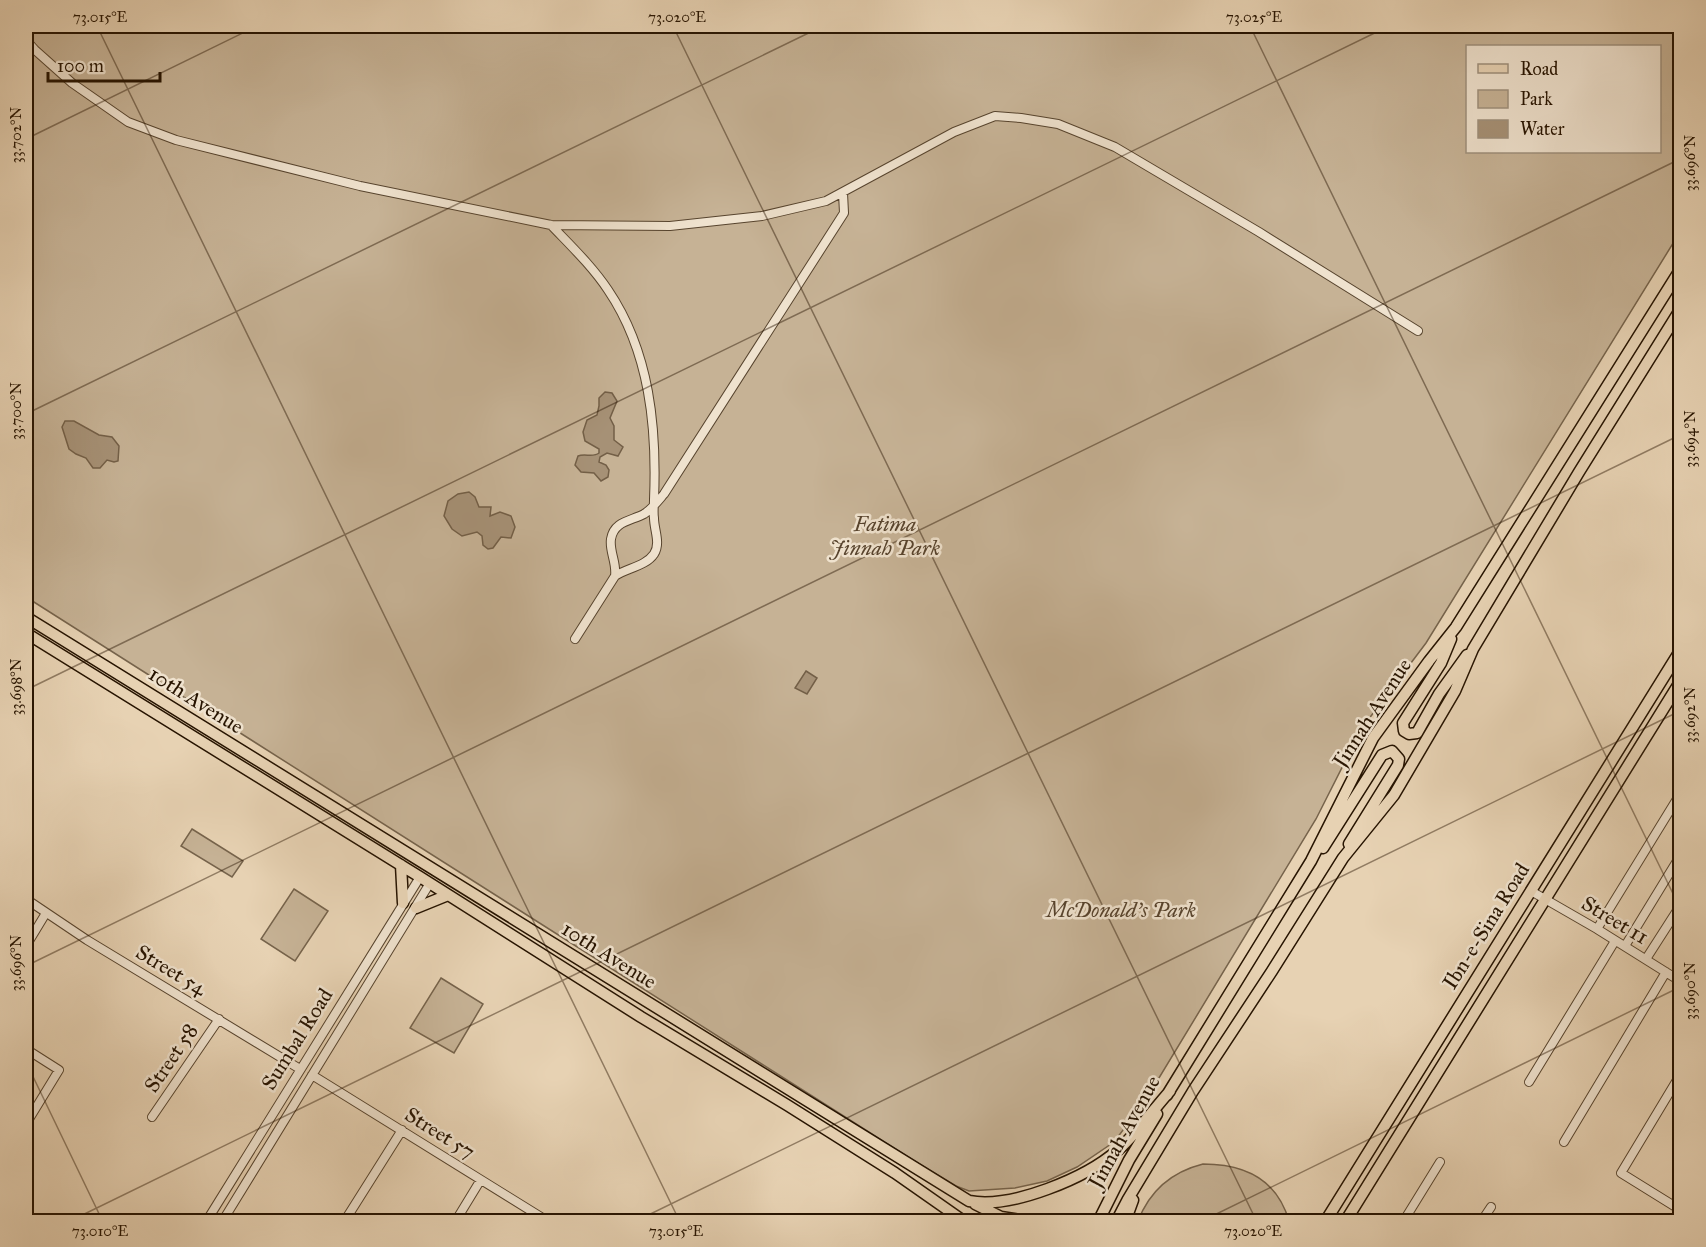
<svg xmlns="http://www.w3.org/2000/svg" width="1706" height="1247" font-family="'IM FELL Great Primer',serif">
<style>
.green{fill:#c6b295;stroke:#76634b;stroke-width:1.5;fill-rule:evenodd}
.water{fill:#a69176;stroke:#735f47;stroke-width:1.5}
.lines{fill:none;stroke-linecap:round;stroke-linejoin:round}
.minor-casing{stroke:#57442e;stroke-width:10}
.major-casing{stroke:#271401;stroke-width:13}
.minor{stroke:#efe2ce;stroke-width:8}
.major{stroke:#e7d2b3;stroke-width:10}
.ticks{fill:none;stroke:#271401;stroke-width:1.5;stroke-opacity:0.45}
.labels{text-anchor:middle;stroke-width:5;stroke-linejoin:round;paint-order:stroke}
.park-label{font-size:21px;font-style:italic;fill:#57432d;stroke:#efe2ce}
.street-label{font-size:21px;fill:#271401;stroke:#efe2ce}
.neatline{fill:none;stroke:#271401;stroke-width:2}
.ticks-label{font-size:15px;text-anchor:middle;fill:#271401}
</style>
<rect width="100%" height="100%" fill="#e7d2b3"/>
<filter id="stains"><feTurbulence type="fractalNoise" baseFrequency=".00333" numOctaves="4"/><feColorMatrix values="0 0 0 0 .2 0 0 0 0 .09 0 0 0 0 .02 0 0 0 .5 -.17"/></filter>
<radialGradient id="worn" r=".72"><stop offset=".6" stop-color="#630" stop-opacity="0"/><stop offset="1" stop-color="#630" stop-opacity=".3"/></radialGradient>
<path class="green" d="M 26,26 L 1680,26 L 1680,232 L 1426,643 L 1362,728 L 1316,819 L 1145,1101 L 1114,1142 L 1077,1167 L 1047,1181 L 1015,1188 L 969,1191 L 956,1186 L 916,1162 L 26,597 ZM 1468,46 L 1660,46 L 1660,152 L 1468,152 Z
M 192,829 L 243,861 L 232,877 L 181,846 Z
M 294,889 L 328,911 L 295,961 L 261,939 Z
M 441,978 L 483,1004 L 454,1053 L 410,1028 Z
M 1203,1164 C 1245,1164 1277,1179 1289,1221 L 1138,1221 C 1150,1190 1171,1172 1203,1164 Z"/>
<path class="water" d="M 605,392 L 612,393 L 617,401 L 610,418 L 614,426 L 614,440 L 623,447 L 618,456 L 607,453 L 600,457 L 599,462 L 606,465 L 609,470 L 608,477 L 601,481 L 594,473 L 581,472 L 575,465 L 578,456 C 585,453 593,458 599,453 L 599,449 L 585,441 L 583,432 L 587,420 L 597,415 L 599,406 L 599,398 Z
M 65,421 L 74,421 L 99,435 L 112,437 L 119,446 L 118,461 L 114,462 L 107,460 L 100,468 L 93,468 L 86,458 L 76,454 L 69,449 L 62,427 Z
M 469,492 L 475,497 L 479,507 L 491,507 L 490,516 L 500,512 L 511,516 L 515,527 L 511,538 L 501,537 L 493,548 L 488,549 L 483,545 L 482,536 L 477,532 L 462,536 L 452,529 L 444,516 L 448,501 L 458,494 Z
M 806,671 L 817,678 L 807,694 L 795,688 Z"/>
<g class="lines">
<g class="minor-casing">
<path id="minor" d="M 26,40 L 35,50 L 72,83 L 128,122 L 176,140 L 360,186 L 551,225 L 670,226 L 762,216 L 826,201 L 954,132 L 995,116 L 1021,118 L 1058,124 L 1115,147 L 1259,232 L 1418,331
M 551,225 C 571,246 592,266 608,290 C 650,352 657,428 654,500 C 654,506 653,512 654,518 C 654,530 661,543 654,554 C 646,566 627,568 615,576 L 575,639
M 615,576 C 617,563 609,551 611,539 C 614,521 631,521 644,514 C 652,509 658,501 664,494 L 844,213 L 843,193
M 1531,891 L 1597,929 L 1680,981
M 26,899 L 87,940 L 300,1069
M 1597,929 L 1680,794
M 26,946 L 46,913
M 1625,946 L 1680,856
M 1646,959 L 1680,906
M 26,1049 L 59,1070 L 26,1124
M 312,1075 L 549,1222
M 1529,1082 L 1615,941
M 152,1117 L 219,1019
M 1564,1142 L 1666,972
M 26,1207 L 26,1206
M 1679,1209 L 1621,1173 L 1680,1075
M 206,1222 L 420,877
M 222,1222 L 430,883
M 344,1222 L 402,1130
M 455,1222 L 480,1181
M 1403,1222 L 1440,1162
M 1481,1222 L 1491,1207"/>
</g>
<g class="major-casing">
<path id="major" d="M 26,617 L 969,1201 C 1012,1209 1086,1178 1118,1150 C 1137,1133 1153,1110 1170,1091
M 26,633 L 420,877 L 641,1017 L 787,1105 L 895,1173 L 965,1222
M 1451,639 L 1441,663 L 1403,723 L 1404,731 L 1409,734 L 1417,733 L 1439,694 L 1467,655
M 1323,848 L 1382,755 L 1392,751 L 1399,759 L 1398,765 L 1349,844
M 401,865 L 403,903
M 416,908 L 448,895
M 1167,1095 L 1311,861 L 1373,738 L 1429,661 L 1456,627 L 1680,270
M 975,1204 L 1001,1217 L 1035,1222
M 1098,1222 L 1129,1160 L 1157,1114
M 1116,1222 L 1128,1199 L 1193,1091 L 1272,971 L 1343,858 L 1394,795 L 1455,691 L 1473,649 L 1579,472 L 1680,310
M 1125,1222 L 1133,1200
M 1325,1222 L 1680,651
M 1345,1222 L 1680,682"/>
</g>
<use href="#minor" class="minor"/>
<use href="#major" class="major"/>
</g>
<path class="ticks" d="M 97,26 L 680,1222M 673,26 L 1257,1222M 1250,26 L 1680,908M 26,139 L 257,26M 26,414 L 823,26M 26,690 L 1389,26M 26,966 L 1680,159M 26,1062 L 103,1222M 68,1222 L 1680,435M 634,1222 L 1680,711M 1200,1222 L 1680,987"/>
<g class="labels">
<g class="park-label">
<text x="885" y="531">Fatima<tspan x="885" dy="24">Jinnah Park</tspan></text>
<text x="1121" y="917">McDonald's Park</text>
</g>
<g class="street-label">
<text transform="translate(196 700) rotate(32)" y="7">10th Avenue</text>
<text transform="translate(1372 713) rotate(-57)" y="7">Jinnah Avenue</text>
<text transform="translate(1615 920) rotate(31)" y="7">Street 11</text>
<text transform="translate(1486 926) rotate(-58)" y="7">Ibn-e-Sina Road</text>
<text transform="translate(609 955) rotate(32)" y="7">10th Avenue</text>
<text transform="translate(171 970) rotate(31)" y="7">Street 54</text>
<text transform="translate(297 1039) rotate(-58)" y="7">Sumbal Road</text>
<text transform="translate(171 1058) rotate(-56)" y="7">Street 58</text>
<text transform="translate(1124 1132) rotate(-61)" y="7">Jinnah Avenue</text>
<text transform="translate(440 1133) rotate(32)" y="7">Street 57</text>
</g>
</g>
<rect width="1706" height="1247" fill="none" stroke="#e7d2b3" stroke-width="66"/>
<rect x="1466" y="45" width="195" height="108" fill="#efe2ce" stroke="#9f907c" stroke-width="1.5"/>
<rect x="1478" y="64" width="30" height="9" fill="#e7d2b3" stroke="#9f907c" stroke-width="1.5"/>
<text x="1520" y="75" font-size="18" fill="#271401">Road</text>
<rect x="1478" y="90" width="30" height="18" fill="#c6b295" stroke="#9f907c" stroke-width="1.5"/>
<text x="1520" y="105" font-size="18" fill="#271401">Park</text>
<rect x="1478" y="120" width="30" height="18" fill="#a69176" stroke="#9f907c" stroke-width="1.5"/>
<text x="1520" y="135" font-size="18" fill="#271401">Water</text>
<path d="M48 72v9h112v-9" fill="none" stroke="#271401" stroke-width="3"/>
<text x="57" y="72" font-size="18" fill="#271401" stroke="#efe2ce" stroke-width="4.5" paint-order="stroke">100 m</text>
<rect x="33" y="33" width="1640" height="1181" class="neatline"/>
<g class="ticks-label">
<text x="100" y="22">73.015°E</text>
<text x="677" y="22">73.020°E</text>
<text x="1254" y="22">73.025°E</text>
<text transform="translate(16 135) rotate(-90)" y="5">33.702°N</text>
<text transform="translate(1690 163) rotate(-90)" y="5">33.696°N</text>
<text transform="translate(16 411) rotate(-90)" y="5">33.700°N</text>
<text transform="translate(1690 439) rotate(-90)" y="5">33.694°N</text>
<text transform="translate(16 687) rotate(-90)" y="5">33.698°N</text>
<text transform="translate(1690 715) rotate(-90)" y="5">33.692°N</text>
<text transform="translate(16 963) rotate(-90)" y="5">33.696°N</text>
<text transform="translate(1690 991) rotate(-90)" y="5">33.690°N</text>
<text x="100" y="1236">73.010°E</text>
<text x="676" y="1236">73.015°E</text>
<text x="1253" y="1236">73.020°E</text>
</g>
<rect width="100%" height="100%" filter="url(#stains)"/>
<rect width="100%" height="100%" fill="url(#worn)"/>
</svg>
